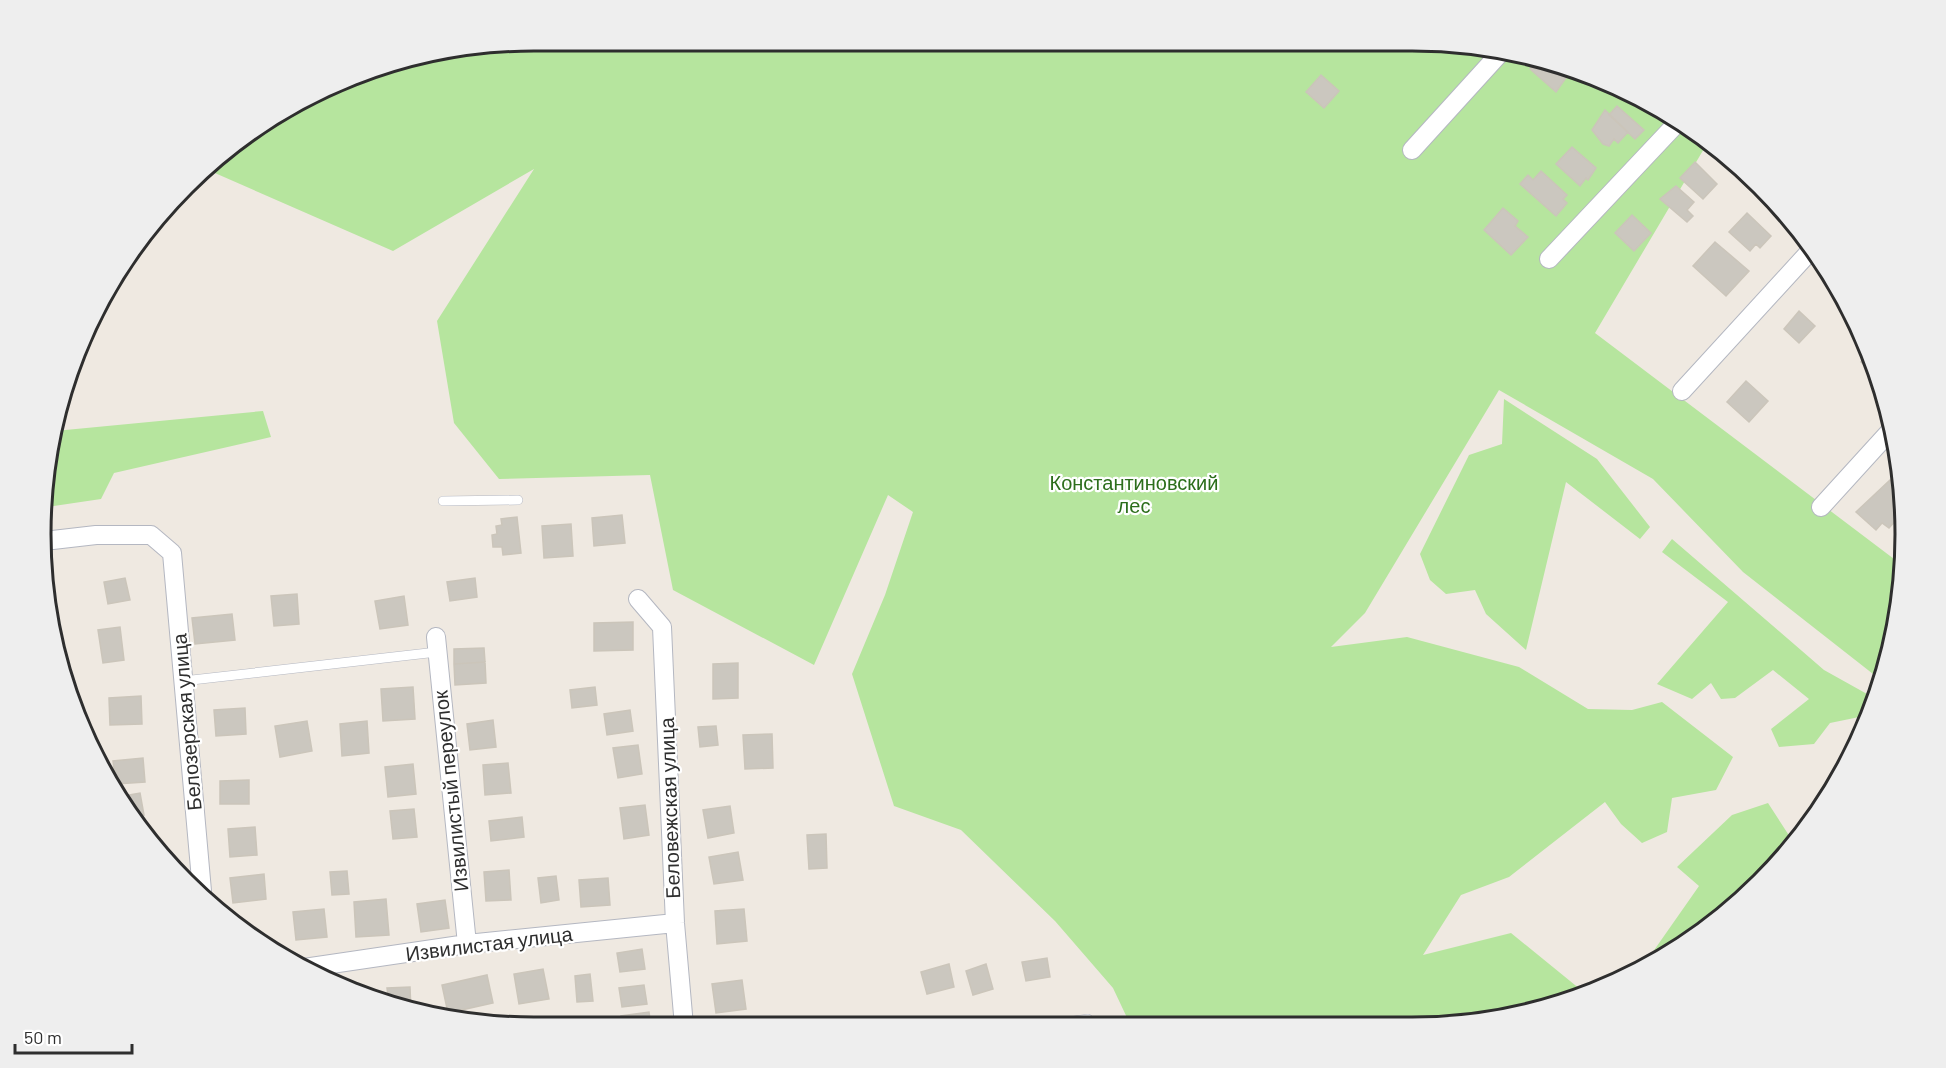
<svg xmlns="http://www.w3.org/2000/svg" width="1946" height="1068" font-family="Barlow,sans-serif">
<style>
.green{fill:#b6e59e}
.building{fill:#cbc7bf;stroke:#cbc5ba;stroke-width:1.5}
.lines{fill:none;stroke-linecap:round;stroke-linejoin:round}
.service-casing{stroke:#b4b7c1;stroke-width:10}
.minor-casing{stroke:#b4b7c1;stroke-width:20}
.service{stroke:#fff;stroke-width:9}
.minor{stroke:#fff;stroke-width:18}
.labels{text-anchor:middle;stroke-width:4.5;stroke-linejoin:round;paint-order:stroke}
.park-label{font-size:20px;fill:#2c6e1b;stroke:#fff}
.street-label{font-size:20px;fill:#2e2e2e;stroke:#fff}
.rim{fill:none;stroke:#2e2e2e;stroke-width:3}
</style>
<rect width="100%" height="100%" fill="#efe9e1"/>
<path class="green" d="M 534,41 L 1444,42 L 1540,57 L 1658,106 L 1708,142 L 1595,333 L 1902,565 L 1901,598 L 1882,681 L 1743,572 L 1653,479 L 1499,390 L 1365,613 L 1331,647 L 1407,637 L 1519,667 L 1588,709 L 1632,710 L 1662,702 L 1733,757 L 1716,790 L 1672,798 L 1667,832 L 1642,843 L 1621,824 L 1605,802 L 1509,877 L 1461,895 L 1423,955 L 1511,933 L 1586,994 L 1571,1001 L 1476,1023 L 1130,1024 L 1113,988 L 1055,921 L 961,830 L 894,806 L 852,674 L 885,595 L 913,512 L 888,495 L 814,665 L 673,590 L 650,475 L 499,479 L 454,423 L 437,321 L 534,169 L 393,251 L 208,170 L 233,143 L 375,67 Z
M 1504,399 L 1597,459 L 1650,527 L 1640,539 L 1566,482 L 1526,650 L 1486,614 L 1475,590 L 1446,594 L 1430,580 L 1420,554 L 1469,455 L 1502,444 Z
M 263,411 L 271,437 L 114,473 L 101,499 L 47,507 L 55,431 Z
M 1672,539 L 1824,670 L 1876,699 L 1869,715 L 1830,723 L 1814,744 L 1779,747 L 1771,729 L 1809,699 L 1773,670 L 1735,698 L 1721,699 L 1711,683 L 1692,699 L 1657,684 L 1728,602 L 1662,552 Z
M 1768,803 L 1790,837 L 1796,837 L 1761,883 L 1686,945 L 1643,966 L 1699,886 L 1677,867 L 1732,815 Z"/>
<path class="building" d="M 1540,57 L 1570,72 L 1556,92 L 1530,69 Z
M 1321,75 L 1339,91 L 1324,108 L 1306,92 Z
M 1617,106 L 1644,130 L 1635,139 L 1609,115 Z
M 1605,110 L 1628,132 L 1618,143 L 1614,139 L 1609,146 L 1603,144 L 1592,130 Z
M 1572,147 L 1596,168 L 1588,180 L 1586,178 L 1580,186 L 1556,164 Z
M 1695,162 L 1717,184 L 1703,199 L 1680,178 Z
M 1541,171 L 1567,195 L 1563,199 L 1567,203 L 1556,216 L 1520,184 L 1528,175 L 1533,180 Z
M 1676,186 L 1694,202 L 1687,210 L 1693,216 L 1687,222 L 1660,199 Z
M 1503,208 L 1518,221 L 1515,226 L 1528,237 L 1511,255 L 1484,230 Z
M 1747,213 L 1771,236 L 1760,248 L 1756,244 L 1750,251 L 1729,232 Z
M 1632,215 L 1651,233 L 1634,251 L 1615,233 Z
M 1715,242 L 1749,271 L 1726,296 L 1693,266 Z
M 1799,311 L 1815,326 L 1799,343 L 1784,329 Z
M 1869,354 L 1878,377 L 1861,362 Z
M 1746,381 L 1768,401 L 1749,422 L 1727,402 Z
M 1890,480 L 1903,492 L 1904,511 L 1889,528 L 1882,523 L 1876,530 L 1856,512 Z
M 622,515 L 625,543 L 594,546 L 592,518 Z
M 517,517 L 521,553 L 503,555 L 502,547 L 493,547 L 492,535 L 497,534 L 496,526 L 502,525 L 501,519 Z
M 571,524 L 573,556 L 544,558 L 542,526 Z
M 125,578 L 130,600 L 108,604 L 104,582 Z
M 475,578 L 477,597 L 450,601 L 447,582 Z
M 297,594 L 299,624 L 274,626 L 271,596 Z
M 404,596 L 408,625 L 380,629 L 375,601 Z
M 232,614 L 235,640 L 195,644 L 192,618 Z
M 633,622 L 633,650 L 594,651 L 594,623 Z
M 120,627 L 124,660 L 103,663 L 98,630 Z
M 484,648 L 485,662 L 454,664 L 454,649 Z
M 485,662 L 486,683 L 455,685 L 454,664 Z
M 738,663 L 738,698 L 713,699 L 713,664 Z
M 413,687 L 415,719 L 383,721 L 381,689 Z
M 595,687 L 597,705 L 572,708 L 570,690 Z
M 141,696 L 142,724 L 110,725 L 109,698 Z
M 245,708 L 246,734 L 216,736 L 214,710 Z
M 630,710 L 633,731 L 607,735 L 604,714 Z
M 493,720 L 496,747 L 470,750 L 467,724 Z
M 307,721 L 312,751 L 280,757 L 275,726 Z
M 367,721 L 369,753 L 342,756 L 340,724 Z
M 716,726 L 718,745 L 700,747 L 698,727 Z
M 772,734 L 773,768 L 745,769 L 743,735 Z
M 638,745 L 642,774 L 618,778 L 613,748 Z
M 143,758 L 145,782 L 116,784 L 113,761 Z
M 508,763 L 511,793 L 485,795 L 483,765 Z
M 413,764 L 416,794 L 388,797 L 385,767 Z
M 249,780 L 249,804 L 220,804 L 220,781 Z
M 140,793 L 144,815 L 136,816 L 123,796 Z
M 645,805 L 649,835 L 624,839 L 620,808 Z
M 730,806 L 734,833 L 708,838 L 703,810 Z
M 414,809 L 417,837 L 393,839 L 390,811 Z
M 522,817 L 524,837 L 491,841 L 489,821 Z
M 255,827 L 257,855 L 230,857 L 228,829 Z
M 826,834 L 827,868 L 809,869 L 807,835 Z
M 738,852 L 743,880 L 714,884 L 709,857 Z
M 509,870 L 511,900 L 486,901 L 484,872 Z
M 347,871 L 349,894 L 332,895 L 330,872 Z
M 264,874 L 266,899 L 233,903 L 230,878 Z
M 556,876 L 559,900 L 541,903 L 538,878 Z
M 608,878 L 610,905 L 581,907 L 579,880 Z
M 386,899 L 389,935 L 356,937 L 354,902 Z
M 445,900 L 449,928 L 421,932 L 417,904 Z
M 324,909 L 327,937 L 296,940 L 293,912 Z
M 744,909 L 747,941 L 717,944 L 715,911 Z
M 642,949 L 645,969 L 620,972 L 617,953 Z
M 1047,958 L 1050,977 L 1026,981 L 1022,962 Z
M 949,964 L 954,987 L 927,994 L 921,972 Z
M 986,964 L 993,989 L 973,995 L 966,971 Z
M 543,969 L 549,999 L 519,1004 L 514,974 Z
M 590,974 L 593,1001 L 577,1002 L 575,976 Z
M 487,975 L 493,1003 L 448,1013 L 442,985 Z
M 742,980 L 746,1009 L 716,1013 L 712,984 Z
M 644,985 L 647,1004 L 622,1007 L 619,988 Z
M 410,987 L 411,1011 L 389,1003 L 387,988 Z
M 376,990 L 377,999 L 360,991 Z
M 649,1012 L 651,1026 L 622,1026 L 621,1016 Z
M 598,1017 L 599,1026 L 573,1026 L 572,1019 Z"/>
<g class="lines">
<g class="service-casing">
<path id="service" d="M 443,501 L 518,500
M 183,681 L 437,652
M 1045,1025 L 1088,1019"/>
</g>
<g class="minor-casing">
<path id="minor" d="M 1412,150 L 1502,51
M 1549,259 L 1679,121
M 1682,391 L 1813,248
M 1821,507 L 1892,429
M 44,541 L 96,535 L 151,535 L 172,553 L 202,891
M 638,599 L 662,627 L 675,923 L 684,1026
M 436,637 L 467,944
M 304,968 L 467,944 L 675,923"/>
</g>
<use href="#service" class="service"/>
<use href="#minor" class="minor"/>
</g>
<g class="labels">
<g class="park-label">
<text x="1134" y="490">Константиновский<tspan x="1134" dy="23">лес</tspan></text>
</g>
<g class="street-label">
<text transform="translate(187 722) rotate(-95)" y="7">Белозерская улица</text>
<text transform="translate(451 791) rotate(-96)" y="7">Извилистый переулок</text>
<text transform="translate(670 808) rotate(-92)" y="7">Беловежская улица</text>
<text transform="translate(489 944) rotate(-7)" y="7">Извилистая улица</text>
</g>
</g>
<path d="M0 0H1946V1068H0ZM534 51H1412A483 483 0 0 1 1895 534V534A483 483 0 0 1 1412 1017H534A483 483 0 0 1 51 534V534A483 483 0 0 1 534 51Z" fill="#eee" fill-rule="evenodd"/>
<path class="rim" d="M534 51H1412A483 483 0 0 1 1895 534V534A483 483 0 0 1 1412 1017H534A483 483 0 0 1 51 534V534A483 483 0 0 1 534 51Z"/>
<path d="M15 1044v9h117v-9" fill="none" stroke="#2e2e2e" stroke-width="3"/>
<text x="24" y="1044" font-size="18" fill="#2e2e2e" stroke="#ffffff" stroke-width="4.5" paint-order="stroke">50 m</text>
</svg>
